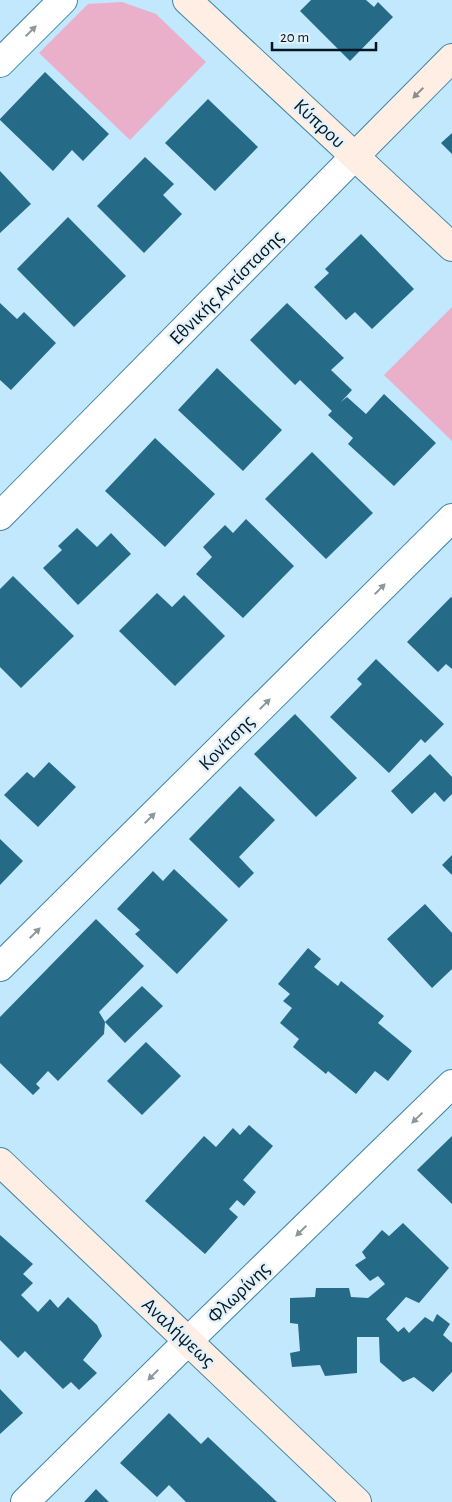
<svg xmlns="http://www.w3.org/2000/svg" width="452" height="1502" font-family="'Alegreya Sans',sans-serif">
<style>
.green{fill:#eaafc9}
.building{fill:#256a87}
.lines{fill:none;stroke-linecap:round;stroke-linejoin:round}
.street-casing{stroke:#4285a4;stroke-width:30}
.secondary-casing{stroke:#4285a4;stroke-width:30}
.street{stroke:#fff;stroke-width:28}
.secondary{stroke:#ffeee4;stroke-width:28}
.oneway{fill:#8c979c}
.oneway2{fill:#8c8d8d}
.labels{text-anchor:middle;stroke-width:5;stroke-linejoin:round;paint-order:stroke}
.street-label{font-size:20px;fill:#001723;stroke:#e4f1f8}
</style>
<rect width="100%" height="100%" fill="#c1e8fd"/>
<path class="green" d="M 122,2 L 156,14 L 206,62 L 130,140 L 39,53 L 88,4 Z
M 452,307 L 452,441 L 384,375 Z"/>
<path class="building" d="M 311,0 L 366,0 L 374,7 L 378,2 L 393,17 L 350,61 L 300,11 Z
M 45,72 L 109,134 L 83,161 L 72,150 L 53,171 L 0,120 L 0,119 Z
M 208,99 L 258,147 L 215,191 L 165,143 Z
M 452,133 L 452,154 L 441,143 Z
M 145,157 L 174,184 L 163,195 L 182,214 L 144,253 L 97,206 Z
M 0,171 L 31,204 L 0,233 Z
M 68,217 L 126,276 L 74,327 L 17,269 Z
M 361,234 L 414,289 L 372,329 L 355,312 L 346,320 L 314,287 L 329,273 L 325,269 Z
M 0,303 L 17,319 L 24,312 L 56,343 L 11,390 L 0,380 Z
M 287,303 L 344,358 L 331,370 L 352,390 L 341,402 L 347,397 L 366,414 L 384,394 L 436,443 L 394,486 L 348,444 L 353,438 L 328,415 L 332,411 L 300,380 L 295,385 L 250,340 Z
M 217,368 L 282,430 L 243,471 L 178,410 Z
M 155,438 L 215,494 L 165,547 L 105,491 Z
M 312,452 L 373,513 L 326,559 L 265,499 Z
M 246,519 L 294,566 L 243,618 L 196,574 L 212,557 L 203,547 L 225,525 L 233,533 Z
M 77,528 L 97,547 L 111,533 L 131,554 L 78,605 L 43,568 L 62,550 L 58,546 Z
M 13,576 L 74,636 L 21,688 L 0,667 L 0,589 Z
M 157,593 L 172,607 L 184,595 L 225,636 L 175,686 L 119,631 Z
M 451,597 L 452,598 L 452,669 L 446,664 L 438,672 L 407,642 Z
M 376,659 L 444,724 L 425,743 L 421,739 L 389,773 L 330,717 L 362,684 L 357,679 Z
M 295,714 L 357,778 L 316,817 L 254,754 Z
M 430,754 L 452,777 L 452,794 L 444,802 L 435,792 L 412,814 L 391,791 Z
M 49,762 L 76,787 L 38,827 L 4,795 L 27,772 L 34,778 Z
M 240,786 L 275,820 L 239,857 L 254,873 L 239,888 L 189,839 Z
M 0,839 L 23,861 L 0,885 Z
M 452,855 L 452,875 L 442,865 Z
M 174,869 L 228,920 L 177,974 L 135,934 L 140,930 L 117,909 L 153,871 L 163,881 Z
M 425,904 L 452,933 L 452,969 L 432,988 L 387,939 Z
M 96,919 L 144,966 L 99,1012 L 105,1022 L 104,1034 L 58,1081 L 48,1071 L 36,1084 L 40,1088 L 33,1095 L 0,1063 L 0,1017 Z
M 308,948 L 321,959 L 314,967 L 338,986 L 341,981 L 384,1016 L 378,1023 L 412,1051 L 388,1081 L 375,1071 L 356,1094 L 328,1071 L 326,1074 L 293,1047 L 299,1039 L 280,1023 L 292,1008 L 283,1001 L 290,994 L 278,984 Z
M 142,986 L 163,1006 L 125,1043 L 105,1022 Z
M 146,1042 L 181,1076 L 142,1115 L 107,1081 Z
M 249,1125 L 273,1146 L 243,1180 L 256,1192 L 244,1206 L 237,1200 L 229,1209 L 238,1217 L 205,1254 L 145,1201 L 204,1136 L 216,1147 L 233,1128 L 240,1135 Z
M 452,1136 L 452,1204 L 417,1170 Z
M 403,1223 L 449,1268 L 419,1303 L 406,1297 L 386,1319 L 398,1332 L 404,1327 L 409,1333 L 425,1317 L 433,1322 L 437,1314 L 450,1324 L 443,1335 L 452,1343 L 452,1372 L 433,1392 L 414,1377 L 403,1382 L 380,1362 L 379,1337 L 357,1337 L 357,1373 L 325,1376 L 320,1365 L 292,1367 L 290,1353 L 300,1351 L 298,1324 L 290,1323 L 290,1298 L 315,1297 L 316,1288 L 349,1288 L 351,1297 L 368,1298 L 385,1284 L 378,1276 L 370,1281 L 355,1265 L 366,1258 L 362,1252 L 382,1230 L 389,1236 Z
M 0,1235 L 33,1264 L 23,1274 L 33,1283 L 21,1295 L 38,1312 L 50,1299 L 58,1308 L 68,1297 L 97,1325 L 102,1336 L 83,1360 L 97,1373 L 79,1390 L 71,1382 L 63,1389 L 25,1351 L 18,1358 L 0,1340 Z
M 0,1389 L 23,1413 L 0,1434 Z
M 169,1413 L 201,1444 L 208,1437 L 277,1502 L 186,1502 L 169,1485 L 157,1497 L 120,1463 Z
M 96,1489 L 109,1502 L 84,1502 Z"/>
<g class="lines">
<g class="street-casing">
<path id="street" d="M 0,63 L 63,0
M 0,516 L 355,156
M 0,967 L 452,518
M 25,1502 L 188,1341 L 452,1084"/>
</g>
<g class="secondary-casing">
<path id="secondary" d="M 187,0 L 452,247
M 355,156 L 452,58
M 0,1162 L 357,1502"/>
</g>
<use href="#street" class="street"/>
<use href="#secondary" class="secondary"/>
</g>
<defs><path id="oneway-solid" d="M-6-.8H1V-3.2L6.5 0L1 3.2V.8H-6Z" transform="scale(1.25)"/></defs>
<g class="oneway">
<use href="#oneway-solid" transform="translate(31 31) rotate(-45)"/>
<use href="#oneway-solid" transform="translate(380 589) rotate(-45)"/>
<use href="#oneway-solid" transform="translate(265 704) rotate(-45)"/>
<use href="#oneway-solid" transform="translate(150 818) rotate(-45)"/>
<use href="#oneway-solid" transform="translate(35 933) rotate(-45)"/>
<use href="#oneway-solid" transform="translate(417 1118) rotate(136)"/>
<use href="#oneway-solid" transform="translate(301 1231) rotate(136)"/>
<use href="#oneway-solid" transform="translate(153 1375) rotate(135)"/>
</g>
<use class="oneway2" href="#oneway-solid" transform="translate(418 93) rotate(135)"/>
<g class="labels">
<g class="street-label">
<text transform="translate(320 123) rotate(43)" y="7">Κύπρου</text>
<text transform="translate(226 287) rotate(-45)" y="7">Εθνικής Αντίστασης</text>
<text transform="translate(226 742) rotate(-45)" y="7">Κονίτσης</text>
<text transform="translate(238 1292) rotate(-44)" y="7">Φλωρίνης</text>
<text transform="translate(179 1332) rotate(43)" y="7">Αναλήψεως</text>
</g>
</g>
<path d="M272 42v8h104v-8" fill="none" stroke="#001723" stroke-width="2.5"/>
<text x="280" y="42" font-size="15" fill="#001723" stroke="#e4f1f8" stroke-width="4" paint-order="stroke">20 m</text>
</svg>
